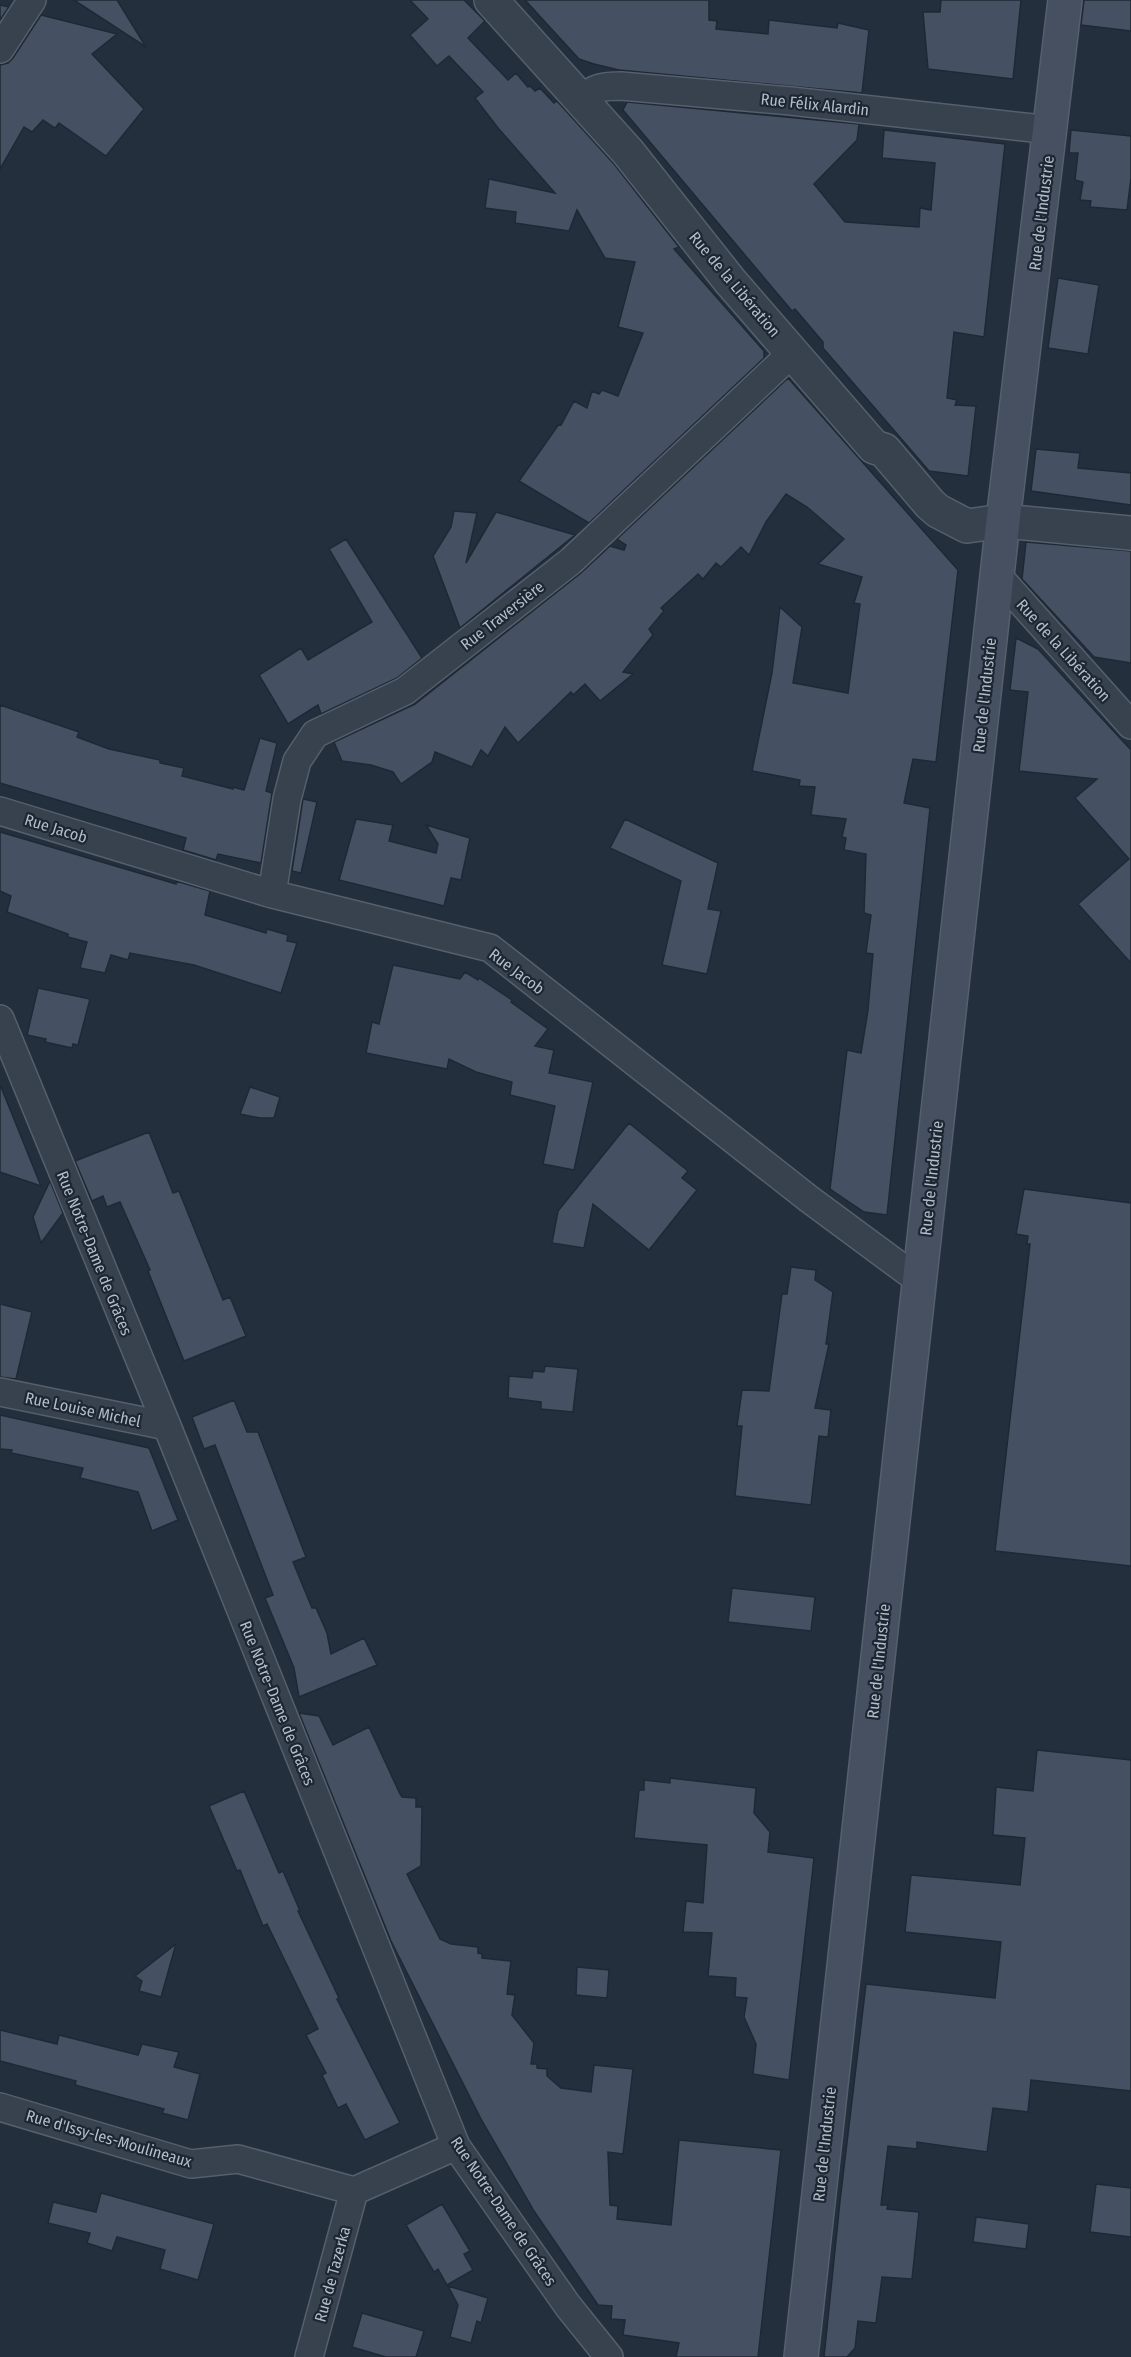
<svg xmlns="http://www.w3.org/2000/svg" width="1131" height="2357" font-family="'Fira Sans Condensed',sans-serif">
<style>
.building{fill:#455162;stroke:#1f2835;stroke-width:1.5}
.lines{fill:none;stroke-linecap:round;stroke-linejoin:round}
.minor-casing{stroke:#565f6c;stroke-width:30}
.tertiary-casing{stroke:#565f6c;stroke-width:36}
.secondary-casing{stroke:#565f6c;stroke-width:36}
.minor{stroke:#38414e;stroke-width:27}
.tertiary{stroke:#38414e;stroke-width:33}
.secondary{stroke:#465061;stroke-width:33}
.labels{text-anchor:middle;stroke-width:4.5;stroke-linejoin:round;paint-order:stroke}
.street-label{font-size:16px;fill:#b4bcc9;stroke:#1d2633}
</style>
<rect width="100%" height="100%" fill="#242f3e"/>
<path class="building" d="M 74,0 L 117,0 L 146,47 Z
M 410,0 L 464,0 L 485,21 L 468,38 L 508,80 L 516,73 L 528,87 L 530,86 L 535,91 L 540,88 L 554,103 L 557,101 L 614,164 L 679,247 L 674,249 L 764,351 L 764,358 L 589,523 L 519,481 L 559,424 L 561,425 L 574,401 L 587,408 L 592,391 L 599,394 L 602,390 L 618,396 L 643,333 L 618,327 L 635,262 L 605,258 L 577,210 L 569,231 L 515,223 L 516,212 L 485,208 L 489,179 L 555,193 L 498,128 L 475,98 L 483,92 L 449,56 L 437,66 L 410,35 L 428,19 Z
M 525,0 L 709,0 L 709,20 L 717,21 L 716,29 L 768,34 L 769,20 L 837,28 L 838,23 L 869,30 L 862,93 L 619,70 L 594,64 L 579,59 Z
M 941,0 L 1021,0 L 1013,79 L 928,69 L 923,12 L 940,12 Z
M 1084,0 L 1131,0 L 1131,31 L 1081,25 Z
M 0,5 L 9,7 L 0,20 Z
M 41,15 L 117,34 L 92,54 L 144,109 L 106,156 L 59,123 L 55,128 L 43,120 L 32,132 L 24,127 L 0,169 L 0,65 L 8,63 L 13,58 Z
M 627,102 L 859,124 L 857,140 L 814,184 L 845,222 L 919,227 L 920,208 L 931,210 L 935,163 L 882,158 L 884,130 L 1005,144 L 984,337 L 954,332 L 947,398 L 957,400 L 955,405 L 976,406 L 968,476 L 929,471 L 823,348 L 823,342 L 795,309 L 792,311 L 623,110 Z
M 1071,130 L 1131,136 L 1131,178 L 1127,210 L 1090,207 L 1091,201 L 1080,200 L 1083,182 L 1075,180 L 1078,153 L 1069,153 Z
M 1058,278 L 1099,285 L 1088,354 L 1048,348 Z
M 788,378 L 958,570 L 936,762 L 913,759 L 904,803 L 930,808 L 887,1215 L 864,1212 L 830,1189 L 847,1050 L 861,1053 L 868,1010 L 873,954 L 866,953 L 871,915 L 864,913 L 866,854 L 844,850 L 846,838 L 842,837 L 846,819 L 811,815 L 815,787 L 799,786 L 800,780 L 752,771 L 772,673 L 780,607 L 802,627 L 793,683 L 848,693 L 860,604 L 854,603 L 862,577 L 818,564 L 844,539 L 807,507 L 786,494 L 766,522 L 749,555 L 741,547 L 721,567 L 716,563 L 703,579 L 698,574 L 661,608 L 664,611 L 649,629 L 653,635 L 623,672 L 633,674 L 600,701 L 585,684 L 573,695 L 571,692 L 518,743 L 505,727 L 488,756 L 481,750 L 472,767 L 435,752 L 432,762 L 401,784 L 393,772 L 371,765 L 342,761 L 334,742 L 415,704 L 581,573 L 610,546 L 624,550 L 626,545 L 617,539 Z
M 1036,449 L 1080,453 L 1078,468 L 1131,473 L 1131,505 L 1031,491 Z
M 454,511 L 477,513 L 466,563 L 496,512 L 575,535 L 460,628 L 433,556 L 451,527 Z
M 346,539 L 422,658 L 397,678 L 321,714 L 318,705 L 288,724 L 259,675 L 301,648 L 308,660 L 372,622 L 329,549 Z
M 1026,542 L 1131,551 L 1131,663 L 1094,657 L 1022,579 Z
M 1016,638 L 1038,649 L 1131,750 L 1131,963 L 1078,904 L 1129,859 L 1075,798 L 1097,779 L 1019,771 L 1028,692 L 1010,690 Z
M 0,705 L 79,732 L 77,737 L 109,749 L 160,760 L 160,763 L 184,768 L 182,776 L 233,789 L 233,787 L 244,790 L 260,738 L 277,743 L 266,791 L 272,793 L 261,863 L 218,854 L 216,860 L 183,850 L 186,838 L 0,783 Z
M 303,799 L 317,802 L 301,873 L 292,871 Z
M 356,819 L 393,825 L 389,841 L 436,853 L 438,844 L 426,825 L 470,838 L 461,880 L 451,878 L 444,906 L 339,880 Z
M 625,819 L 718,863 L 708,909 L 721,911 L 707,974 L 662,965 L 681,881 L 610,848 Z
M 0,832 L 176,884 L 176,881 L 210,891 L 205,915 L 266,933 L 267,929 L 288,935 L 287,941 L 297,943 L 281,993 L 194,965 L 130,953 L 128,960 L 111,955 L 105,973 L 80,968 L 87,942 L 68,937 L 68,934 L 7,912 L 11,896 L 0,891 Z
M 393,965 L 460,979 L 465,972 L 478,980 L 479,978 L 512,1000 L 511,1002 L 548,1029 L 535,1046 L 554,1050 L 549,1073 L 593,1082 L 574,1170 L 543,1164 L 555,1106 L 510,1095 L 512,1082 L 476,1072 L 449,1059 L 447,1069 L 366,1053 L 372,1022 L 379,1024 Z
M 38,988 L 90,999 L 78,1045 L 73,1044 L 72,1048 L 45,1042 L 46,1039 L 27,1035 Z
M 0,1087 L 1,1087 L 41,1186 L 0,1172 Z
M 250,1087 L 280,1097 L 274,1118 L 260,1118 L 240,1114 Z
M 629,1123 L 688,1171 L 682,1178 L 697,1190 L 649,1250 L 593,1204 L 584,1248 L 552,1243 L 558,1211 Z
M 149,1132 L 173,1193 L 179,1191 L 223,1300 L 230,1297 L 246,1336 L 184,1361 L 148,1271 L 150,1270 L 120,1202 L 107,1207 L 103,1196 L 92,1201 L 75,1161 Z
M 50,1181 L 63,1213 L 41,1243 L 33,1217 Z
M 1024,1189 L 1131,1203 L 1131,1566 L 995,1551 L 1030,1244 L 1027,1244 L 1028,1236 L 1016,1234 Z
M 791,1267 L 816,1270 L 815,1280 L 833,1292 L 826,1344 L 829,1344 L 815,1408 L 831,1410 L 828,1437 L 819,1436 L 811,1505 L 735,1496 L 742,1426 L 737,1426 L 742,1390 L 769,1391 L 782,1294 L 787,1294 Z
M 0,1304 L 32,1312 L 16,1379 L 0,1377 Z
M 545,1366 L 578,1369 L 573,1412 L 541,1409 L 541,1402 L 508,1398 L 509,1376 L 532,1378 L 533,1371 L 544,1372 Z
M 234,1400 L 247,1432 L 258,1432 L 306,1557 L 293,1562 L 312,1608 L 316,1608 L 327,1633 L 331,1654 L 364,1638 L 377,1665 L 299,1697 L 294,1668 L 265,1598 L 273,1595 L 215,1445 L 204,1449 L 192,1417 Z
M 0,1415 L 149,1448 L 178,1520 L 152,1531 L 138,1492 L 80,1478 L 83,1468 L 11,1453 L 12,1450 L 0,1449 Z
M 732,1588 L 815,1597 L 811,1631 L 728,1622 Z
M 299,1713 L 319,1716 L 333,1745 L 369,1727 L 400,1794 L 402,1797 L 416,1798 L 416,1807 L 422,1807 L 421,1866 L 407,1874 L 419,1898 L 440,1939 L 451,1944 L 478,1947 L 478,1953 L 482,1954 L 482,1958 L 511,1961 L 507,1994 L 515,1995 L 512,2015 L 534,2043 L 531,2064 L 537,2064 L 537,2068 L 547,2069 L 547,2076 L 561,2088 L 591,2092 L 594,2065 L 633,2069 L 623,2154 L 608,2152 L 610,2205 L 618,2206 L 617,2219 L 671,2225 L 679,2140 L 781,2150 L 758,2357 L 676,2357 L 679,2343 L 623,2335 L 625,2320 L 611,2319 L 612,2306 L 598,2305 L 534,2211 L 481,2119 L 391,1941 Z
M 1037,1750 L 1131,1760 L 1131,2091 L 1031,2080 L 1028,2112 L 993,2108 L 987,2152 L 917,2142 L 917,2149 L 888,2146 L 881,2205 L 888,2205 L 887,2209 L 919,2212 L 912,2279 L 882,2277 L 876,2323 L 858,2321 L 855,2348 L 847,2357 L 824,2357 L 840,2201 L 866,1984 L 995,1998 L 1001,1942 L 905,1932 L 911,1875 L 1020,1885 L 1025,1838 L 993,1835 L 996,1787 L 1033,1791 Z
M 670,1778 L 756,1788 L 754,1813 L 770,1832 L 768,1852 L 814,1858 L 789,2080 L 753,2074 L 756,2044 L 744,2017 L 747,1998 L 735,1997 L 736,1978 L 708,1976 L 712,1933 L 683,1932 L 686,1901 L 703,1903 L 707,1845 L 634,1838 L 639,1790 L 644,1790 L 644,1780 L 670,1783 Z
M 244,1791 L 279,1873 L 283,1871 L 300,1911 L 298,1911 L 339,1998 L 337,1999 L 400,2123 L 365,2140 L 346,2104 L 338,2108 L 322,2075 L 326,2073 L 306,2035 L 318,2029 L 267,1924 L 263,1926 L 240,1870 L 237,1871 L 209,1806 Z
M 176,1944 L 161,1997 L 139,1991 L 142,1981 L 135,1976 Z
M 577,1967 L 609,1970 L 607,1998 L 576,1995 Z
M 0,2030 L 57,2044 L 59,2035 L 138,2055 L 142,2044 L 179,2052 L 174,2067 L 200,2074 L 188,2120 L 162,2113 L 164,2109 L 75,2085 L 76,2081 L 0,2061 Z
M 1096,2184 L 1131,2188 L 1131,2237 L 1090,2232 Z
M 101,2193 L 214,2224 L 198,2280 L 160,2269 L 165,2250 L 117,2237 L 112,2251 L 87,2243 L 90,2233 L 48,2223 L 53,2202 L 96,2212 Z
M 442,2204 L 470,2251 L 464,2254 L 473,2270 L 447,2285 L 438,2269 L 434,2272 L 406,2225 Z
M 976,2217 L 1029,2224 L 1026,2249 L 973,2242 Z
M 448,2286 L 488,2298 L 481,2323 L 477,2321 L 471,2343 L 450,2337 L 458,2305 Z
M 362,2313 L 424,2331 L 416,2357 L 386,2357 L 352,2347 Z"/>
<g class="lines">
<g class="minor-casing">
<path id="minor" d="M 0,49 L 32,0
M 582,99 C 594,87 605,86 621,86 L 791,101 L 1051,130
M 997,575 L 1131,725
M 0,811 L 272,894 L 490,948 L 809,1199 L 920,1281
M 272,894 L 287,799 L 297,761 L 315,734 L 405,691 L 571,561 L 792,353
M 0,1019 L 167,1426 L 456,2146 L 568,2306 L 609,2357
M 0,1392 L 167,1426
M 0,2107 L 191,2164 L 238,2159 L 354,2191 L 456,2146
M 309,2357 L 354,2191"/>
</g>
<g class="tertiary-casing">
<path id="tertiary" d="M 491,0 L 628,152 L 730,281 L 874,447 L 884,450 L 930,504 L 938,511 L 967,526 L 1003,521 L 1131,533"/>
</g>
<g class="secondary-casing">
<path id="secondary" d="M 801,2357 L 1003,521 L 1065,0"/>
</g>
<use href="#minor" class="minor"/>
<use href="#tertiary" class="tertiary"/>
<use href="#secondary" class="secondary"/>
</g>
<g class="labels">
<g class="street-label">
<text transform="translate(815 104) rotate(6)" y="6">Rue Félix Alardin</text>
<text transform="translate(1041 213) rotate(-83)" y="6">Rue de l'Industrie</text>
<text transform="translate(735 284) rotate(50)" y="6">Rue de la Libération</text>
<text transform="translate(502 615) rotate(-38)" y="6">Rue Traversière</text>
<text transform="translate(1064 650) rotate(48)" y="6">Rue de la Libération</text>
<text transform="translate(984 695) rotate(-84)" y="6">Rue de l'Industrie</text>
<text transform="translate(56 828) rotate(17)" y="6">Rue Jacob</text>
<text transform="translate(517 971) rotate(37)" y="6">Rue Jacob</text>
<text transform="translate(931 1178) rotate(-84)" y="6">Rue de l'Industrie</text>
<text transform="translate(95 1253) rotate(68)" y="6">Rue Notre-Dame de Grâces</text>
<text transform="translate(83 1409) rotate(12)" y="6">Rue Louise Michel</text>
<text transform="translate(878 1661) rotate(-84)" y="6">Rue de l'Industrie</text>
<text transform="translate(278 1703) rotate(68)" y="6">Rue Notre-Dame de Grâces</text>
<text transform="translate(109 2138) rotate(16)" y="6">Rue d'Issy-les-Moulineaux</text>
<text transform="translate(824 2144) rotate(-84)" y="6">Rue de l'Industrie</text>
<text transform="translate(504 2211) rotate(56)" y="6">Rue Notre-Dame de Grâces</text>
<text transform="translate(332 2274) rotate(-75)" y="6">Rue de Tazerka</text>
</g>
</g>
</svg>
